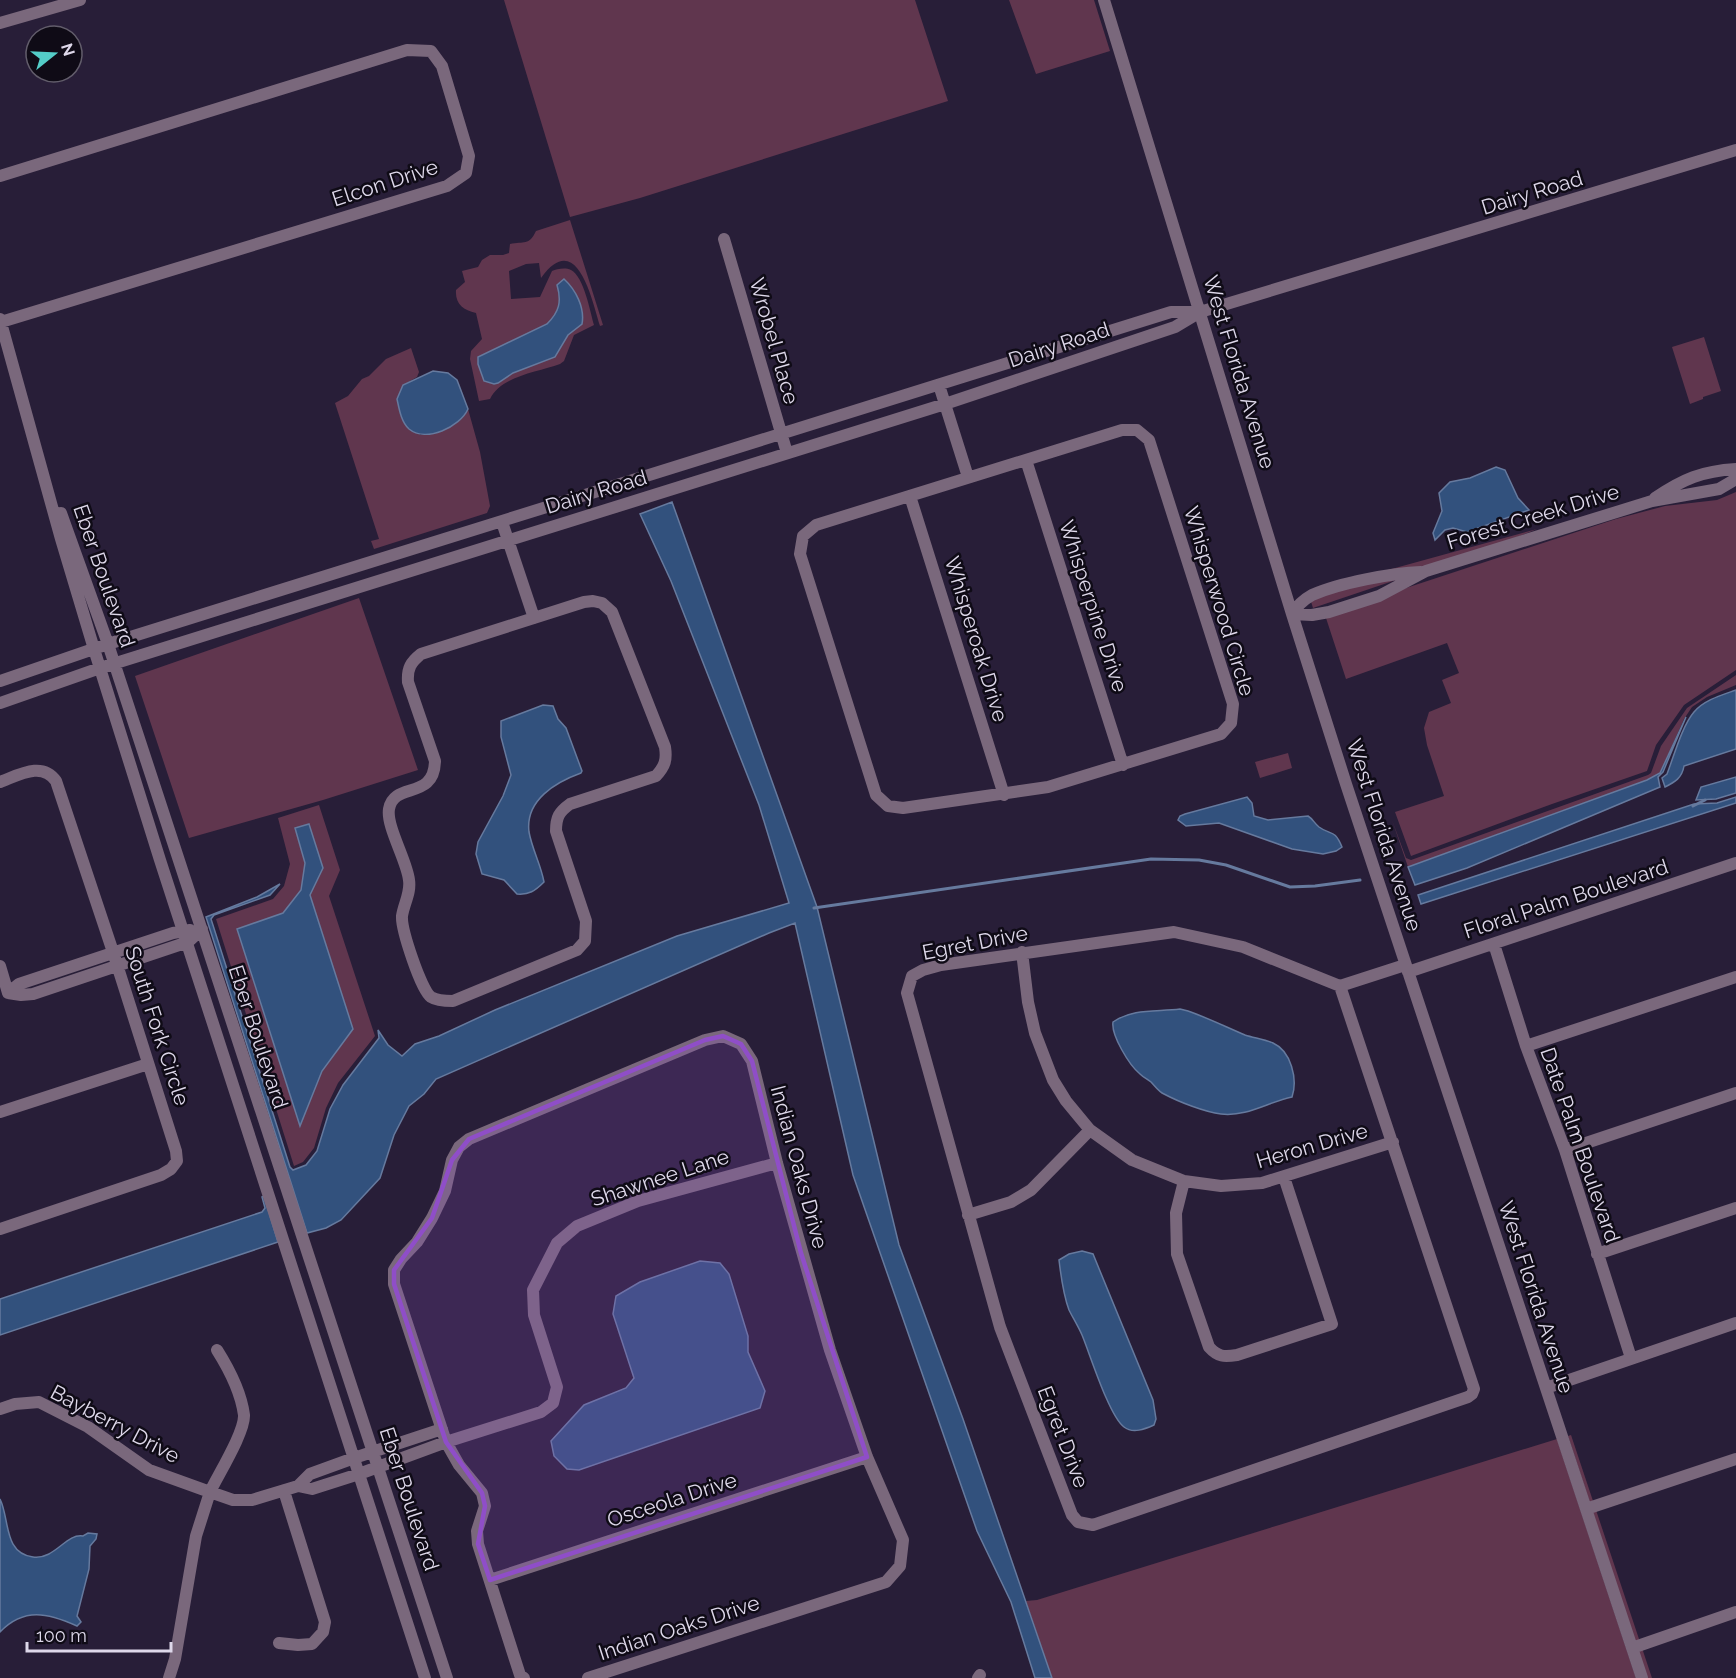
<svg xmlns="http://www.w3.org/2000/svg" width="1736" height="1678" font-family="Raleway,sans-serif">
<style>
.green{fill:#60364e}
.water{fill:#32517d;stroke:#667a9e;stroke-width:1.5}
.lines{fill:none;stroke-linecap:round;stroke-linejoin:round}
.stream{stroke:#667a9e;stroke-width:3}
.minor{stroke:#7a687c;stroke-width:12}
.marked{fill:#8f4ec8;fill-opacity:0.2;stroke:#8f4ec8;stroke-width:4.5;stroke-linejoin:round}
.labels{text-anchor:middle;stroke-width:5;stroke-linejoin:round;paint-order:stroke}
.street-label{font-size:21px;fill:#ded8ea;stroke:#0f0b16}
</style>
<rect width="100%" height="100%" fill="#281e38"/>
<path class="green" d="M 504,0 L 915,0 L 948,101 L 640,198 L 570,217 Z
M 1009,0 L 1094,0 L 1110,51 L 1036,74 Z
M 570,220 L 603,325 L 600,326 C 592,300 577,228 541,278 L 539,263 L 526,264 L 509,271 L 511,299 L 540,297 L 552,271 C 557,269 565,267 571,270 C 584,277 590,311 594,325 L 574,335 L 564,361 L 560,364 C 538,372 501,376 490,399 L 479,401 L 470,359 L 471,351 L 482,339 L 476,313 C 463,310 455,304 456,290 L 465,282 L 462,271 L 478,267 L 482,260 L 490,255 L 503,255 L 509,253 L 510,244 C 524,241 529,246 536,231 Z
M 1704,337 L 1721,391 L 1703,397 L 1703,399 L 1690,404 L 1672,347 Z
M 411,348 L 419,372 L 417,377 L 403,385 L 420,435 C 439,433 460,427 468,409 L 480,452 L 490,506 L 487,513 L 374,549 L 371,541 L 379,539 L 335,403 L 348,396 L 362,379 L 369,376 L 386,359 Z
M 1736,492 L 1736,670 L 1684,705 L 1656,745 L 1647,771 L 1552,804 L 1411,856 L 1395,812 L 1444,796 L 1427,745 L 1424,728 L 1429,712 L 1451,703 L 1442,680 L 1459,673 L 1447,643 L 1346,679 L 1326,618 L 1400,590 L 1616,519 L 1665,506 L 1717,500 Z
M 1537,529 L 1482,551 L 1313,608 L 1308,592 Z
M 359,598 L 418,770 L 323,800 L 189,838 L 135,676 Z
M 1736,675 L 1736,685 L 1707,697 L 1692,707 L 1684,719 L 1660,773 L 1647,780 L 1408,867 L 1392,820 L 1406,858 L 1411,860 L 1648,775 L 1651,773 L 1661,746 L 1687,708 Z
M 1288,753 L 1292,768 L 1260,778 L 1255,762 Z
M 319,805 L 340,870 L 329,896 L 375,1036 L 338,1083 L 326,1108 L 314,1148 L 303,1162 L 294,1166 L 216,919 L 273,899 L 284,886 L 290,864 L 278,818 Z
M 1571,1435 L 1652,1678 L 1647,1678 L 1568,1436 Z
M 1557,1439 L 1636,1678 L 1052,1678 L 1026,1601 L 1037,1600 Z"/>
<path class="water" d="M 564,279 C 576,290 585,308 582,324 L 568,335 L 555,357 L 513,373 L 498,383 L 494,384 L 484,381 L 478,364 L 478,357 L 547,324 C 559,312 562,302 557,285 Z
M 433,371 L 448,373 L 457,380 L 468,409 C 460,427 426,443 409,429 C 401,422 399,408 397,399 L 403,385 Z
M 1496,467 L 1505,470 L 1518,498 L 1529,510 L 1467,532 L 1453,528 L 1445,530 L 1435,540 L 1433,533 L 1442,511 L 1439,493 L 1450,482 L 1470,478 Z
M 672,502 L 817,907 L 899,1245 L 963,1419 L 1052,1678 L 1035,1678 L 1011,1602 L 977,1531 L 853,1175 L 795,923 L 769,933 L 436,1079 L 424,1094 L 409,1106 L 394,1135 L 380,1178 L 341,1220 L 326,1228 L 307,1233 L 206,917 L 257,897 L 280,884 L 270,895 L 214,915 L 211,919 L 290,1167 L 293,1170 L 306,1165 L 317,1151 L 330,1109 L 343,1085 L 379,1038 L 378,1030 L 388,1045 L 402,1056 L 415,1044 L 439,1036 L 495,1010 L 677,936 L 789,903 L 759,805 L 671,581 L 640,514 Z
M 1736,690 L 1736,749 L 1684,766 C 1682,778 1675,782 1665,787 L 1662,778 L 1667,774 C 1674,756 1682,726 1694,712 C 1704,700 1722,695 1736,690 Z
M 543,705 L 553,706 L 558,719 L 566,728 L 582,771 L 581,773 C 556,782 525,800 529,832 C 532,849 541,865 544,882 C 535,891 529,895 517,894 L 504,880 L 482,874 L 476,854 L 478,842 L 503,796 L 511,775 L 501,737 L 501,721 Z
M 1686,717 L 1663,772 L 1658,777 L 1660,787 L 1467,868 L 1415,885 L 1408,867 L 1647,780 L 1660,773 Z
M 1736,777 L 1736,793 L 1716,799 L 1696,800 L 1701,787 Z
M 1247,797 L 1252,803 L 1254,816 L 1268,820 L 1308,816 C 1313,819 1314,823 1319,827 C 1331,836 1334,828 1342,847 L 1336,851 L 1323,854 L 1292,849 L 1219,823 L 1186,826 L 1178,820 L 1180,816 L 1185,814 Z
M 1736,797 L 1736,803 L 1421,904 L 1418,895 L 1694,804 L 1717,803 Z
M 309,824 L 323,868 L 310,895 L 353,1029 L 322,1071 L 300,1126 L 237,929 L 283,913 L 301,890 L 305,863 L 295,828 Z
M 1180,1009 L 1188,1011 C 1208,1018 1226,1027 1245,1035 C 1254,1038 1264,1039 1273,1043 C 1291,1051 1298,1079 1292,1097 C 1268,1102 1247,1117 1221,1114 C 1205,1112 1179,1102 1164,1094 C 1159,1092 1155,1086 1151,1082 C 1147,1079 1143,1077 1140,1074 C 1129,1065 1111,1035 1113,1022 C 1133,1008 1157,1012 1180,1009 Z
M 264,1196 L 278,1242 L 0,1335 L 0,1299 L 262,1212 L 265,1208 L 262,1197 Z
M 1082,1251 L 1093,1254 L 1153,1400 L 1156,1419 L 1154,1425 C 1145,1429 1133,1434 1124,1427 C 1109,1416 1090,1354 1082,1335 C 1078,1326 1073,1318 1069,1310 C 1063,1294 1061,1277 1059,1260 L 1069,1254 Z
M 700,1261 L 720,1263 L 729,1274 L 748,1336 L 748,1352 L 765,1391 L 760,1408 L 579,1470 L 567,1469 L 554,1456 L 551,1441 L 584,1405 L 626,1388 L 634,1378 L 613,1314 L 616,1296 L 640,1282 Z
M 0,1499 C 10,1519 3,1553 33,1557 C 55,1560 66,1533 83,1536 L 88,1533 L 97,1534 L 96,1539 L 90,1546 L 89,1569 L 77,1616 L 81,1622 L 77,1626 C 48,1613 24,1607 0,1632 Z"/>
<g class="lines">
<path class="stream" d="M 1693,806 L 1705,800
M 814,908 L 1151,859 L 1199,860 L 1226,865 L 1290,887 L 1315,886 L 1360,880"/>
<path class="minor" d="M 1104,0 L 1292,614 L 1346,784 L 1642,1678
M 0,23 L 80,0
M 0,176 L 407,50 L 431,51 L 442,66 L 469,156 L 466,173 L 447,186 L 1,322
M 724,239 L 787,453
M 0,319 L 61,539 L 94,649 L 160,860 L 425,1678
M 939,385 L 968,477
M 1122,430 L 1137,430 L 1149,440 L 1233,704 L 1231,723 L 1221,734 L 1048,787 L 903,808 L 888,806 L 876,795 L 800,554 L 803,536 L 816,525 Z
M 1026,460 L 1123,765
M 910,496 L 1004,795
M 1655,498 C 1683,479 1702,471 1736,469
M 61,513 L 108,644 L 447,1678
M 502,522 L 534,618
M 593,601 L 602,603 L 612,612 L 665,747 C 667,760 665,766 656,776 L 570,804 C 559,812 556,817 556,831 L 586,921 L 585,941 L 577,950 L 453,1001 C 446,1001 437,1001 431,997 C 421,990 401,929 402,916 C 404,903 411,893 409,880 C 407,861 386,826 389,809 C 394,781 434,801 435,761 L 408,682 C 407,668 411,662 421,654 L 584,602 Z
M 1292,614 L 1312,615 L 1329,612 L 1379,596 L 1426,571 L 1652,501 L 1719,489 L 1736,479
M 1292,614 C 1297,606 1303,600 1312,595 C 1339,583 1392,573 1421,572
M 0,681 L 108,644 L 1171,312 L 1199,312
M 0,703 L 100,668 L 945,404 L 1175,327 L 1200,312 L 1736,150
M 0,782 C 19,775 42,761 56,781 L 113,952 L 176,1151 L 177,1161 L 171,1169 L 161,1175 L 0,1229
M 1174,932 L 1243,947 L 1340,986 L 1474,1389 L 1472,1394 L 1468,1397 L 1093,1525 L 1078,1522 L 1072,1515 L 1000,1327 L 907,993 L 912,976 L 923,970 L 941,965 Z
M 1494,944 L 1526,1046 L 1565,1150 L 1631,1358
M 1022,952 L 1028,1002 L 1035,1033 L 1053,1080 L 1066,1101 L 1090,1130 L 1132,1160 L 1184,1181 L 1221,1186 L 1262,1183 L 1393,1142
M 0,966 L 8,993
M 1408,972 L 1736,863
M 1340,986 L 1405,965
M 8,993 L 21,995 L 33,994 L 188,942 L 202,929
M 8,993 L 19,984 L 173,933 L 190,930
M 1526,1046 L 1736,977
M 0,1112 L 148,1064
M 1565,1150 L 1736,1093
M 1184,1181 L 1176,1213 L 1177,1254 L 1209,1347 C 1218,1357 1224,1357 1237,1355 L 1332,1324 L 1284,1177
M 968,1215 L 1011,1202 L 1031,1190 L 1090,1130
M 1597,1254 L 1736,1208
M 217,1350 C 229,1369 241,1392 244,1415 C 245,1432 218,1475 210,1492 L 233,1500 L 252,1500 L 298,1486 L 310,1474 L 354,1458 L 442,1429
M 1546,1388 L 1736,1323
M 0,1409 L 15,1404 L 39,1402 L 88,1427 L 149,1470 L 210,1492 L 196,1536 L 175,1659 L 169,1678
M 298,1486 L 312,1489 L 359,1474 L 446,1442 L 541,1412 L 553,1403 L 557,1387 L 534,1315 L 533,1290 L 557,1243 L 577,1226 L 638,1201 L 777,1163
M 1586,1509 L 1736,1459
M 490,1580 L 867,1457
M 279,1643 L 298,1645 L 312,1644 L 323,1632 L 325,1622 L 284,1491
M 1632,1648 L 1736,1612
M 524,1678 L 520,1675 L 478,1544 L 477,1531 L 485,1506 L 482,1493 L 459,1465 L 446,1442 L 394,1284 L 394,1270 L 401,1259 L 417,1242 L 432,1218 L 445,1191 L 452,1160 L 459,1147 L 469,1139 L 705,1040 L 723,1036 L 741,1044 L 752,1061 L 777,1163 L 830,1350 L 867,1457 L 903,1540 L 900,1566 L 886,1582 L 588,1678
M 978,1678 L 980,1675"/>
</g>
<path class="marked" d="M 723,1036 L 741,1044 L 752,1061 L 801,1253 L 867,1457 L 490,1580 L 478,1544 L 485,1506 L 482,1493 L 446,1442 L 394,1284 L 394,1270 L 432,1218 L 452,1160 L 469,1139 L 705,1040 Z"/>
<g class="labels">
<g class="street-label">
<text transform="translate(385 183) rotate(-18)" y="7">Elcon Drive</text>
<text transform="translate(1532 193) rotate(-17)" y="7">Dairy Road</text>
<text transform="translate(774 341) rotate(74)" y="7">Wrobel Place</text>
<text transform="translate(1059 345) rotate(-18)" y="7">Dairy Road</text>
<text transform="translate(1239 372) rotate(73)" y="7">West Florida Avenue</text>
<text transform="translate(596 492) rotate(-17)" y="7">Dairy Road</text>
<text transform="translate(1533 517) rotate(-17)" y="7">Forest Creek Drive</text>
<text transform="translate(104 576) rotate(71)" y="7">Eber Boulevard</text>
<text transform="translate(1219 601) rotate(73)" y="7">Whisperwood Circle</text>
<text transform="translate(1093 606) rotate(72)" y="7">Whisperpine Drive</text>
<text transform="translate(976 639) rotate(73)" y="7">Whisperoak Drive</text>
<text transform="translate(1384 835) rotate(72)" y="7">West Florida Avenue</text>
<text transform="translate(1566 899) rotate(-18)" y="7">Floral Palm Boulevard</text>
<text transform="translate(975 943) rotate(-11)" y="7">Egret Drive</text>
<text transform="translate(157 1026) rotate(72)" y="7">South Fork Circle</text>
<text transform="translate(258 1037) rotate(72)" y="7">Eber Boulevard</text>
<text transform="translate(1580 1145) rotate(71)" y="7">Date Palm Boulevard</text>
<text transform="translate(1312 1146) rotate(-16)" y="7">Heron Drive</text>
<text transform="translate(799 1167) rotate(75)" y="7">Indian Oaks Drive</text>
<text transform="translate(660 1178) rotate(-18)" y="7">Shawnee Lane</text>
<text transform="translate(1536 1297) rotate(72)" y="7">West Florida Avenue</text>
<text transform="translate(115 1424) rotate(28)" y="7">Bayberry Drive</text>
<text transform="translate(1063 1437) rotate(69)" y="7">Egret Drive</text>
<text transform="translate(409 1499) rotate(72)" y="7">Eber Boulevard</text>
<text transform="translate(672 1500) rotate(-18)" y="7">Osceola Drive</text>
<text transform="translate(679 1628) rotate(-18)" y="7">Indian Oaks Drive</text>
</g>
</g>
<g transform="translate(54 54) rotate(72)"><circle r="28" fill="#0f0b16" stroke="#625d6b" stroke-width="1.5"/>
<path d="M0-4.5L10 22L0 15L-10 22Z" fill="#54cdc8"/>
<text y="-9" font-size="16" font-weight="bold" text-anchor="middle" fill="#ded8ea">N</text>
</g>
<path d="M27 1642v9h144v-9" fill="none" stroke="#ded8ea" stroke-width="3"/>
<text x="36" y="1642" font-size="18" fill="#ded8ea" stroke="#0f0b16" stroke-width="4.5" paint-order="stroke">100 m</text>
</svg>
